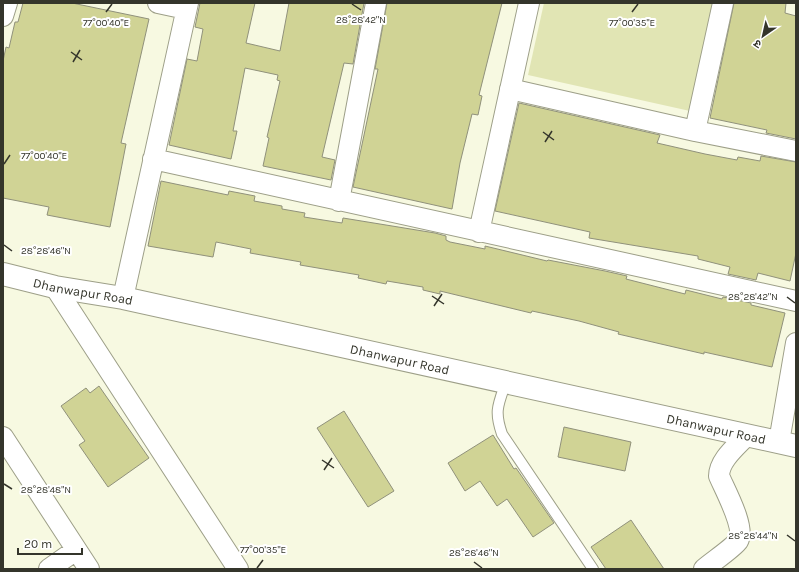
<svg xmlns="http://www.w3.org/2000/svg" width="799" height="572" font-family="Karla,'Noto Sans Devanagari',sans-serif">
<style>
.green{fill:#e1e5b4}
.building{fill:#d0d395;stroke:#90917b}
.lines{fill:none;stroke-linecap:round;stroke-linejoin:round}
.service-casing{stroke:#9d9f88;stroke-width:12}
.minor-casing{stroke:#9d9f88;stroke-width:22}
.tertiary-casing{stroke:#9d9f88;stroke-width:24}
.service{stroke:#fff;stroke-width:10}
.minor{stroke:#fff;stroke-width:20}
.tertiary{stroke:#fff;stroke-width:22}
.ticks{fill:none;stroke:#34352b;stroke-width:1.5}
.labels{text-anchor:middle;stroke-width:4;stroke-linejoin:round;paint-order:stroke}
.street-label{font-size:13px;fill:#34352b;stroke:#fff}
.ticks-label{font-size:10px;text-anchor:middle;fill:#34352b;stroke:#fff;stroke-width:4;stroke-linejoin:round;paint-order:stroke}
</style>
<rect width="100%" height="100%" fill="#f7f9e1"/>
<path class="green" d="M 544,3 L 714,3 L 690,111 L 528,75 Z"/>
<path class="building" d="M 23,3 L 72,3 L 149,19 L 121,143 L 126,144 L 110,227 L 47,215 L 49,207 L 3,198 L 3,61 L 6,47 L 9,48 L 15,22 L 18,22 Z
M 200,3 L 255,3 L 246,43 L 280,51 L 289,3 L 364,3 L 353,64 L 344,63 L 322,157 L 335,160 L 331,180 L 263,166 L 269,138 L 267,137 L 280,81 L 277,80 L 278,75 L 245,68 L 233,131 L 237,131 L 231,159 L 169,145 L 187,59 L 197,61 L 203,29 L 195,27 Z
M 387,3 L 502,3 L 479,95 L 482,96 L 478,115 L 472,114 L 460,163 L 452,209 L 353,187 L 378,69 L 375,69 Z
M 734,3 L 786,3 L 785,13 L 796,16 L 796,139 L 766,133 L 767,130 L 710,118 Z
M 519,103 L 660,135 L 657,143 L 705,154 L 737,160 L 738,157 L 760,161 L 761,156 L 796,162 L 796,253 L 790,281 L 758,273 L 756,280 L 728,274 L 730,267 L 698,259 L 698,256 L 589,238 L 590,232 L 495,211 Z
M 161,181 L 228,195 L 229,191 L 255,196 L 254,201 L 282,206 L 282,209 L 305,213 L 304,217 L 342,223 L 343,218 L 435,233 L 446,236 L 446,240 L 450,242 L 485,249 L 485,246 L 547,261 L 548,260 L 605,271 L 627,276 L 626,279 L 685,294 L 686,290 L 722,299 L 723,297 L 751,303 L 751,305 L 785,313 L 772,367 L 704,352 L 704,354 L 618,334 L 619,332 L 579,321 L 532,311 L 531,313 L 440,291 L 440,294 L 423,290 L 423,287 L 387,281 L 386,284 L 358,278 L 359,275 L 300,265 L 301,262 L 250,253 L 251,249 L 216,242 L 213,257 L 148,246 Z
M 99,386 L 149,458 L 108,487 L 79,445 L 85,441 L 61,406 L 86,388 L 90,393 Z
M 344,411 L 394,491 L 368,507 L 317,428 Z
M 564,427 L 631,442 L 625,471 L 558,457 Z
M 493,435 L 514,469 L 516,468 L 554,523 L 533,537 L 507,499 L 497,506 L 480,481 L 465,491 L 448,463 Z
M 631,520 L 664,569 L 606,569 L 591,547 Z"/>
<g class="lines">
<g class="service-casing">
<path id="service" d="M 506,382 C 498,405 494,411 502,434 L 593,569"/>
</g>
<g class="minor-casing">
<path id="minor" d="M 158,3 L 186,9
M 3,16 L 7,3
M 510,89 L 695,131 L 796,151
M 695,131 L 723,3
M 153,159 L 796,301
M 339,201 L 376,3
M 479,232 L 529,3
M 55,287 L 238,569
M 123,298 L 188,3
M 3,437 L 89,569
M 779,442 L 796,343
M 49,569 L 76,550
M 704,569 C 712,562 733,548 738,541 C 746,528 725,490 719,476 C 719,460 737,446 747,435"/>
</g>
<g class="tertiary-casing">
<g id="tertiary">
<path id="s1" d="M 3,274 L 55,287 L 123,298 L 796,446"/>
</g>
</g>
<use href="#service" class="service"/>
<use href="#minor" class="minor"/>
<use href="#tertiary" class="tertiary"/>
</g>
<path class="ticks" d="M 352,4 L 361,10M 106,12 L 112,4M 632,12 L 638,4M 71,52 L 82,60M 73,62 L 80,50M 543,132 L 554,140M 545,142 L 552,131M 4,164 L 10,155M 4,245 L 12,251M 432,296 L 444,304M 787,297 L 795,303M 434,306 L 442,294M 322,460 L 334,468M 324,470 L 332,458M 4,484 L 12,489M 787,535 L 795,541M 474,562 L 482,568M 257,568 L 263,560"/>
<g class="labels">
<g class="street-label">
<text dy="5" stroke="none"><textPath href="#s1" startOffset="82">Dhanwapur Road</textPath></text>
<text dy="5" stroke="none"><textPath href="#s1" startOffset="406">Dhanwapur Road</textPath></text>
<text dy="5" stroke="none"><textPath href="#s1" startOffset="730">Dhanwapur Road</textPath></text>
</g>
</g>
<g class="ticks-label">
<text x="361" y="23">28°28'42"N</text>
<text x="106" y="26">77°00'40"E</text>
<text x="632" y="26">77°00'35"E</text>
<text x="44" y="159">77°00'40"E</text>
<text x="46" y="254">28°28'46"N</text>
<text x="753" y="300">28°28'42"N</text>
<text x="46" y="493">28°28'48"N</text>
<text x="753" y="539">28°28'44"N</text>
<text x="263" y="553">77°00'35"E</text>
<text x="474" y="556">28°28'46"N</text>
</g>
<rect width="799" height="572" fill="none" stroke="#34352b" stroke-width="8"/>
<g transform="translate(763 36) rotate(214)" stroke="#ffffff" stroke-width="3" paint-order="stroke">
<path d="M0-3L7 15L0 10L-7 15Z" fill="#34352b"/>
<text y="-6" font-size="11" font-weight="bold" text-anchor="middle" fill="#34352b">उ</text>
</g>
<path d="M18 548v6h64v-6" fill="none" stroke="#34352b" stroke-width="2"/>
<text x="24" y="548" font-size="12" fill="#34352b" stroke="#ffffff" stroke-width="3" paint-order="stroke">20 m</text>
</svg>
